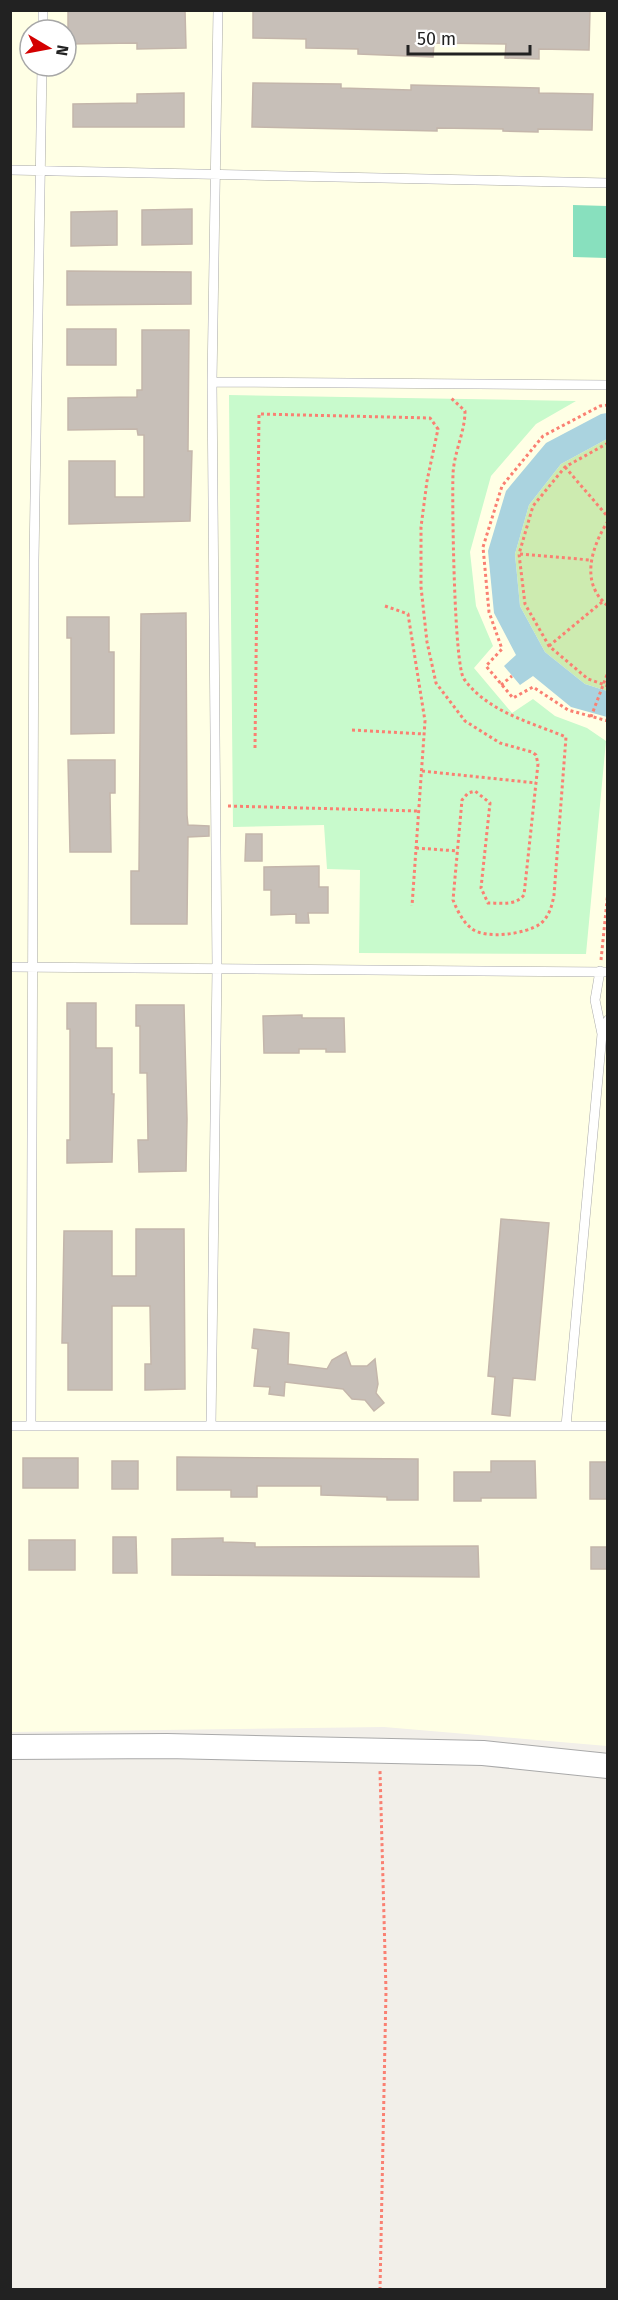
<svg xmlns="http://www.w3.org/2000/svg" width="618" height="2300" font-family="'Fira Sans',sans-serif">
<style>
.education{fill:#ffffe5;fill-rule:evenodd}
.grass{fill:#cdebb0}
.park{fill:#c8facc}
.pitch{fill:#88e0be}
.water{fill:#aad3df}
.building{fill:#c7bfb8;stroke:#c4b6ab;stroke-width:1.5}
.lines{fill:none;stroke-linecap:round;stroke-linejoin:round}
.service-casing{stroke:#a9a9a9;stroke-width:10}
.tertiary-casing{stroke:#a9a9a9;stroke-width:26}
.path{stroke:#fa8072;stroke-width:3;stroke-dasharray:3 3;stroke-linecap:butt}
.service{stroke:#fff;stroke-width:9}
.tertiary{stroke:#fff;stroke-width:24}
</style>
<rect width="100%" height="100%" fill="#f2efe9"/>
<path class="education" d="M 10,11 L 607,11 L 607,1746 L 384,1727 L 11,1732 ZM 30,30 L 66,30 L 66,66 L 30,66 Z"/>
<path class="grass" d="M 607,439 L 607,691 L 585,684 L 545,652 L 520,606 L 515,554 L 529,505 L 561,464 Z"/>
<path class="park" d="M 229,395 L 576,401 L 536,424 L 491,476 L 470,552 L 476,606 L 493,646 L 474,668 L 512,713 L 533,699 L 555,716 L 587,728 L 606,741 L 586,954 L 359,953 L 360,870 L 327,869 L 324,825 L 233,827 Z"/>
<path class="pitch" d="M 573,205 L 607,206 L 607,258 L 573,257 Z"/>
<path class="water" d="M 607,413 L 607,439 L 561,464 L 529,505 L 515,554 L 520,606 L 545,652 L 585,684 L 607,691 L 607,717 L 571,707 L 533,676 L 520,685 L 504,666 L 516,655 L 494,613 L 488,551 L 506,491 L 546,443 L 601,414 Z"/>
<path class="building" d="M 68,10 L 185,10 L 186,48 L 137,49 L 137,43 L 68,44 Z
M 253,10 L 590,10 L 589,50 L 539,49 L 539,59 L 505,58 L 506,44 L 434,43 L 433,57 L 358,54 L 358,49 L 306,48 L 306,39 L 253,38 Z
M 253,83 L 341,84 L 341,88 L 411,90 L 411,85 L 539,88 L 539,93 L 593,94 L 592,130 L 538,129 L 538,132 L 503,131 L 503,129 L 437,128 L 437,131 L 252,127 Z
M 184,93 L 184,127 L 73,127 L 73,104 L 137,103 L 137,94 Z
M 192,209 L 192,244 L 142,245 L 142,210 Z
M 117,211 L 117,245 L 71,246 L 71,212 Z
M 67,271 L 191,272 L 191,304 L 67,305 Z
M 67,329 L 116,329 L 116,365 L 67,365 Z
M 142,330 L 189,330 L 188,451 L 192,451 L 190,521 L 69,524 L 69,461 L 115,461 L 115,497 L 144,497 L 144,435 L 138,435 L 137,429 L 68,430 L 68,398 L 137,397 L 137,390 L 142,390 Z
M 186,613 L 187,815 L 188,825 L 209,826 L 209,836 L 188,837 L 187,924 L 131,924 L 131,871 L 139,871 L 141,614 Z
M 67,617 L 109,617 L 109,652 L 114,652 L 114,733 L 71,734 L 71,638 L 67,638 Z
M 68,760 L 115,760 L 115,793 L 110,793 L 111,852 L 70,852 Z
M 246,834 L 262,834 L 262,861 L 245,861 Z
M 319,866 L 319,887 L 328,887 L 328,913 L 308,913 L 309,923 L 296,923 L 296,914 L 271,915 L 271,890 L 264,890 L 264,867 Z
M 67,1003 L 96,1003 L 96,1048 L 112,1048 L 112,1094 L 114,1094 L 112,1162 L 67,1163 L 67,1140 L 70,1140 L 70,1029 L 67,1029 Z
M 136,1005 L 184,1005 L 187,1119 L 186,1171 L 139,1172 L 138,1140 L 148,1140 L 147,1073 L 140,1073 L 140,1026 L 136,1026 Z
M 302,1015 L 302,1018 L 344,1018 L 345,1052 L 326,1052 L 326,1049 L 299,1049 L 299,1053 L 264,1053 L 263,1016 Z
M 501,1219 L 549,1223 L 535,1380 L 513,1378 L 510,1416 L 492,1414 L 495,1377 L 488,1376 Z
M 136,1229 L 184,1229 L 185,1389 L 145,1390 L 145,1364 L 151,1364 L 150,1306 L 112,1306 L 112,1390 L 68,1390 L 68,1343 L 62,1343 L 64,1231 L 112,1231 L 112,1276 L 136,1276 Z
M 254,1329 L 289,1333 L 288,1364 L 327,1369 L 332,1360 L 346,1352 L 351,1366 L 367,1366 L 375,1359 L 378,1384 L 376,1393 L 384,1403 L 374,1411 L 365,1400 L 352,1399 L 343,1389 L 285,1382 L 284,1396 L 269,1394 L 270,1387 L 254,1386 L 258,1349 L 252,1348 Z
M 177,1457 L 418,1459 L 418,1500 L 387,1500 L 387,1497 L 321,1495 L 321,1486 L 257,1486 L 257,1497 L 231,1497 L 231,1490 L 177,1490 Z
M 23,1458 L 78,1458 L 78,1488 L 23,1488 Z
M 112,1461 L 138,1461 L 138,1489 L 112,1489 Z
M 491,1461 L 535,1461 L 536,1498 L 481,1498 L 481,1501 L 454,1501 L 454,1472 L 491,1472 Z
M 590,1462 L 608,1462 L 608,1499 L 590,1499 Z
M 113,1537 L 136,1537 L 137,1573 L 113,1573 Z
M 223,1538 L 223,1542 L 255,1543 L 255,1547 L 478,1546 L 479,1577 L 172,1575 L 172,1539 Z
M 29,1540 L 75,1540 L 75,1570 L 29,1570 Z
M 591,1547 L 608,1547 L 608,1569 L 591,1569 Z"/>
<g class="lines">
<g class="service-casing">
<path id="service" d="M 43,30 L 43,10
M 10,170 L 608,183
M 212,382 L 608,385
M 10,967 L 608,972
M 600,971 L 595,1000 L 602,1034
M 10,1426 L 608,1426
M 31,1426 L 34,560 L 42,66
M 211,1426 L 217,968 L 212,382 L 218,10
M 566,1426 L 602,1034 L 608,1020"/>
</g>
<g class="tertiary-casing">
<path id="tertiary" d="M 10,1747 L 167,1746 L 483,1753 L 608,1766"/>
</g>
<path class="path" d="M 608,405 L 600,406 L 543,436 L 502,486 L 483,547 L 489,612 L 502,649 L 486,666 L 513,698 L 533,687 L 568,710 L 608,721
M 608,443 L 565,467 L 533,506 L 519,554 L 525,604 L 549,646 L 588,679 L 608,686
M 565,467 L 608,517
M 608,521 C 592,546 579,583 608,606
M 520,554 L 590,560
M 385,606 L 408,614 L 425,721 L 412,906
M 549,646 L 602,602
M 501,685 L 512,676
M 591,717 L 608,672
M 352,730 L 424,734
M 255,748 L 259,414 L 430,418 L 438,429 L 427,481 L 421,527 L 421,587 L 427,642 L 436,683 L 465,721 L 500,743 L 532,752 L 536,755 L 538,764 L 524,895 C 515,906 501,903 488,903 L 481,888 L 490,803 L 475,791 L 468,793 L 462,800 L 453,900 C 457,910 463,922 471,928 C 484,940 526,934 540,924 C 549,917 552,906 554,895 L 566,737 C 530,722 488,712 464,679 C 454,666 452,500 453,474 C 454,452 465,432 465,411 L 450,397
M 422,771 L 536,783
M 228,806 L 418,811
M 416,848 L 458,851
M 601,960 L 608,891
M 380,2290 L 386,1991 L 380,1771"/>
<use href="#service" class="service"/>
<use href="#tertiary" class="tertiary"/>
</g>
<rect width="618" height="2300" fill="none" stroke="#222222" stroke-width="24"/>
<g transform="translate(48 48) rotate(100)"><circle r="28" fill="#ffffff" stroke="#a7a7a7" stroke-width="1.5"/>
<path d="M0-4.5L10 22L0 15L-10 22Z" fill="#d40000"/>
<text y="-9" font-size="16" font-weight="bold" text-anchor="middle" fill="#222222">N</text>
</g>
<path d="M408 45v9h122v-9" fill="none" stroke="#222222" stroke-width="3"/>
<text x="417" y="45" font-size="18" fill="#222222" stroke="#ffffff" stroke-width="4.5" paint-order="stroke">50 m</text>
</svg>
